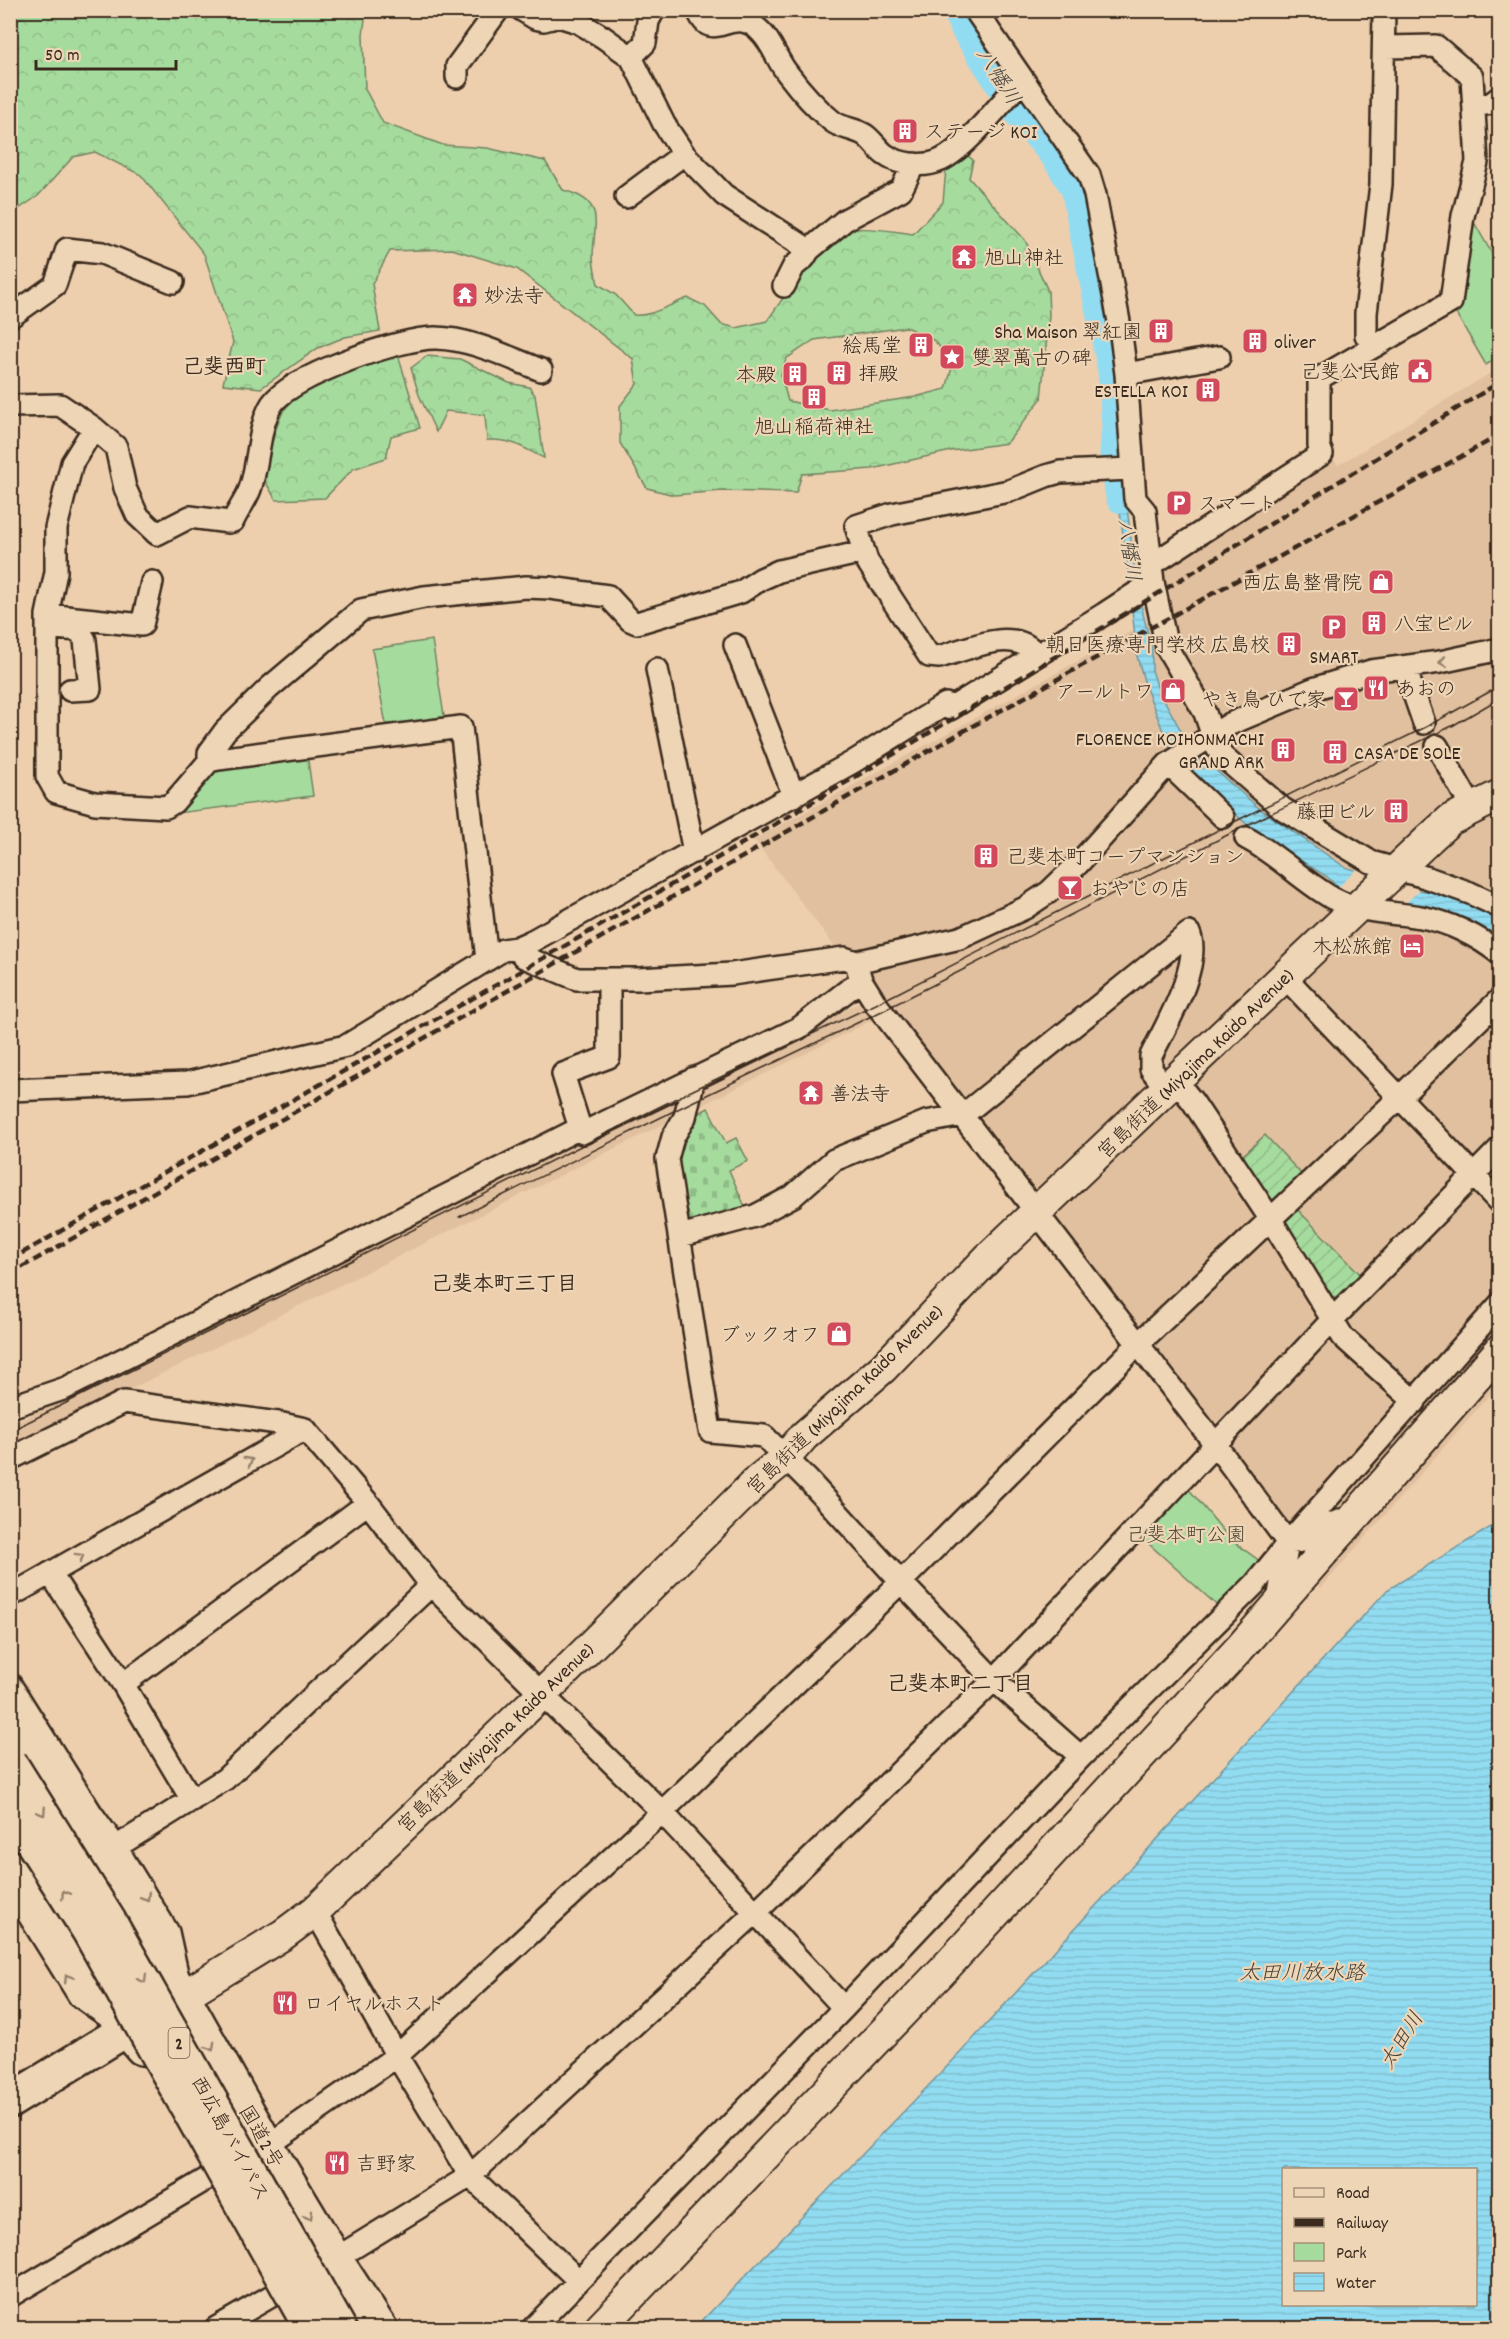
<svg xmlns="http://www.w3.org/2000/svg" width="1510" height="2339" font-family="Dekko,'Klee One',sans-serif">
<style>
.built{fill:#e1c09f}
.forest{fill:url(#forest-crowns);stroke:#70825e;stroke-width:1.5;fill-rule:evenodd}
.cemetery{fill:url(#cemetery-stones);stroke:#70825e;stroke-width:1.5}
.park{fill:#a6db9e;stroke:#70825e;stroke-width:1.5}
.garden{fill:url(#garden-furrows);stroke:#70825e;stroke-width:1.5}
.water{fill:url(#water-rules);stroke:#6f959d;stroke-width:1.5;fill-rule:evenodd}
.pier{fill:#edcfae}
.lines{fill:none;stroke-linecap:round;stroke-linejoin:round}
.river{stroke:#92dcf2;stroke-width:33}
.street-casing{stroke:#3b2a1e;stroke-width:26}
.secondary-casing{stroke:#3b2a1e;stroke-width:34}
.highway-casing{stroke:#3b2a1e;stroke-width:38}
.street{stroke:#eed5b6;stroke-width:21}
.secondary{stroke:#eed5b6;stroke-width:30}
.highway{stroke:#eed5b6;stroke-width:33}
.tram{stroke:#3b2a1e;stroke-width:1.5}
.rail{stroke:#3b2a1e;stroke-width:4.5;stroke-dasharray:9 4.5;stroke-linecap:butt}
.highway-bridge-casing{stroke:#3b2a1e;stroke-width:38;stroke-linecap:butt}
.highway-bridge{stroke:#eed5b6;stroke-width:33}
.oneway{stroke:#94806a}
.labels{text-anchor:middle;stroke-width:4.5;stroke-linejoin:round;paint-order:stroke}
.shield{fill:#eed5b6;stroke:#715d4c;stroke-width:1.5}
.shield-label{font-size:18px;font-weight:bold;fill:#3b2a1e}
.poi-label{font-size:20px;fill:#3b2a1e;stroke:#eed5b6;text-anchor:start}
.street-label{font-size:20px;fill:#3b2a1e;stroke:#eed5b6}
.park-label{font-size:20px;fill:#4b4531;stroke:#eed5b6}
.water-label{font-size:21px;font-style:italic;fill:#48453e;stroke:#eed5b6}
.neighbourhood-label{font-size:21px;font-weight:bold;fill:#3b2a1e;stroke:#eed5b6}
</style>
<defs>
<pattern id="forest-crowns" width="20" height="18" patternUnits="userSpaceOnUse" patternTransform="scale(1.5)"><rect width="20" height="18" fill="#a6db9e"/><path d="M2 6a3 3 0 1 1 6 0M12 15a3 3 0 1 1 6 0" fill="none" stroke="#90bc88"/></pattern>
<pattern id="cemetery-stones" width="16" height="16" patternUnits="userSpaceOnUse" patternTransform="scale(1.5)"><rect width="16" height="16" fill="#a6db9e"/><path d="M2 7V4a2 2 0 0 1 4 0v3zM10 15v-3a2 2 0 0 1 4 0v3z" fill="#90bc88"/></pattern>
<pattern id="garden-furrows" width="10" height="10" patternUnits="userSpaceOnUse" patternTransform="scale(1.5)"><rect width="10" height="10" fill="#a6db9e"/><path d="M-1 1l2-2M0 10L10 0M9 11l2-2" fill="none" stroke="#90bc88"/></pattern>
<pattern id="water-rules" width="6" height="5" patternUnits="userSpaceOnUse" patternTransform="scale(1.5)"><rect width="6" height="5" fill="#92dcf2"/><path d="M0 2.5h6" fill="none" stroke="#7fbdcf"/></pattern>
</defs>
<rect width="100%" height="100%" fill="#edcfae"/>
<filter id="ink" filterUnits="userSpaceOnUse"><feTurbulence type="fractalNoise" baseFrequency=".0167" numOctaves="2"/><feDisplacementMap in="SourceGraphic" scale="12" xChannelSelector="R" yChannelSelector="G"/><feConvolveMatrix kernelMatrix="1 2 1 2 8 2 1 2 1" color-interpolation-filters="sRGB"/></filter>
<g filter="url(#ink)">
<path class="built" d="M 1499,368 L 1499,1384 L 1321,1588 L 885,1014 L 11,1449 L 11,1425 L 872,996 L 754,840 L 1150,621 L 1145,591 L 1162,570 L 1334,460 L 1338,465 Z"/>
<path class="forest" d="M 11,11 L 366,11 L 363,35 L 365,89 L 383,123 L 443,145 L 487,148 L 545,161 L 563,190 C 606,201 594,222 593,256 C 593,265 596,275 598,284 L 616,295 L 634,315 C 652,317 670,304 688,298 L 705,306 L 721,324 L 736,328 L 767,321 C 785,296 824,234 856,229 C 872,227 897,232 913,234 L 943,202 L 946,169 L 951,159 L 962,151 L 973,160 L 969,178 L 1025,240 L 1048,291 L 1049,316 L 1041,399 L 1007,443 L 951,451 L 872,469 L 802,474 L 796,493 L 722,491 L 674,495 L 647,488 L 620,443 L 620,406 L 637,384 L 633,359 L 517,269 L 452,249 L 390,251 L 372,284 L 380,331 L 345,337 L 318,348 L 261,388 L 223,384 L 233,342 L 204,254 L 141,175 L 95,152 L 73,157 L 38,196 L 11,214 ZM 906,327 L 935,341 L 953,364 L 946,389 L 915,397 L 830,410 L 788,401 L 781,375 L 786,359 L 814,340 Z
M 397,351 L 420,428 L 391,436 L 386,458 L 353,469 L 325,498 L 276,500 L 265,481 L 264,460 L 283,411 L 297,396 L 321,375 Z
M 427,356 L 460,359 L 509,383 L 529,387 L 535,395 L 544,458 C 521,447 513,439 487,440 L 485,415 L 446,411 L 436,432 L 419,395 L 411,368 Z"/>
<path class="cemetery" d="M 708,1108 L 726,1143 L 736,1138 L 748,1161 L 729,1170 L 746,1209 L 737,1213 L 735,1209 L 725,1215 L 723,1213 L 712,1218 L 711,1216 L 690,1226 L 682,1222 L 674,1167 L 690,1118 Z"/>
<path class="park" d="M 1471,217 L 1499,266 L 1499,357 L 1486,365 L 1454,310 Z
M 432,640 L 445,722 L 387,730 L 372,649 Z
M 307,754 L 313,796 L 177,813 L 177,810 L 212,768 Z
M 1187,1487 L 1231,1540 L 1261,1562 L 1221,1609 L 1139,1535 Z"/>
<path class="garden" d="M 1265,1135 L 1304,1177 L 1278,1201 L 1265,1201 L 1239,1159 Z
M 1297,1209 L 1364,1278 L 1343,1299 L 1328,1295 L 1285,1229 L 1287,1219 Z"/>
<path class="water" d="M 1116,453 L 1126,499 L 1137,589 L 1152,650 L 1152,670 L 1158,689 L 1184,736 L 1196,753 L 1260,809 L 1345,867 L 1417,890 L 1441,893 L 1459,899 L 1499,917 L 1499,945 L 1339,887 L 1326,876 L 1256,833 L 1181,764 L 1169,746 L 1146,688 L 1137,656 L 1127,562 L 1119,505 Z
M 1499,1522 L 1499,2328 L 695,2328 L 961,2052 L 1387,1590 ZM 1284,2170 L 1476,2170 L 1476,2304 L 1284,2304 Z"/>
<path class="pier" d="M 1357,869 L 1420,890 L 1398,910 L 1336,889 Z"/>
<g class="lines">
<path class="river" d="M 958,10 L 969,32 L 1005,88 L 1021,113 L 1058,157 L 1077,188 L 1114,370 L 1118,426 L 1116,453 L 1122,497"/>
<g class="street-casing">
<path id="street" d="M 522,10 L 535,18 L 544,20 L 559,16 L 578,22 L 603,37 L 631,57 L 664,124 L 684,154 L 724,195 L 809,250
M 698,10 C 712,48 732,1 761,32 C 773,44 777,61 788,74 C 800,90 816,108 832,121 C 842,129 854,128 865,135 C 872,140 877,148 884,154 C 899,165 924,168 941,160 C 967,147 1001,103 1022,80
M 975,10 L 1080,162 L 1089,175 L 1095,195 L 1120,327 L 1126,374 L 1135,499 L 1145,511 L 1153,582 L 1167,648 L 1205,713 L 1217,748 L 1223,757 L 1283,809 L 1371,862 L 1425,877 L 1470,893 L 1500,907
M 631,57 L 645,43 L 648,21 L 654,10
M 457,77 L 457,66 L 498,10
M 1474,106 L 1492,103 L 1500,97
M 626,197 L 684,154
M 784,286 L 794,266 L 804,258 L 809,250 L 845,220 L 901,190 L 914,164
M 10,317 L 55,285 L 67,249 L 102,253 L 173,282
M 1373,347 L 1366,335 L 1366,313 L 1381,184 L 1384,10
M 1126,374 L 1219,357
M 10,406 L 60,405 L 94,428 L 116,447 L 125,488 L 137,515 L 157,534 L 190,517 L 229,522 L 233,521 C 238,510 246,500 250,489 C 259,464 258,426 272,404 C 291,376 402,337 436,338 C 473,339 507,357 541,370
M 94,428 L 72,463 L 56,528 L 56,572 L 47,615 L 47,776 L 56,792 L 95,803 L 166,807 L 174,802 L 204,767 L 209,761 L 218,759 L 461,727 L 487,960
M 1151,565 L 1322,454 L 1319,446 L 1319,381 L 1323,376 L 1451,302 L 1463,216 L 1477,162 L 1472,77 L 1436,46 L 1385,47
M 47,615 L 142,625 L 152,582
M 54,628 L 79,630 L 85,640 L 90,689 L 70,690
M 735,645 L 794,796
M 1036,654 C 1014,626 969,649 939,657 L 929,656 L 867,561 L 856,526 L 892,514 L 1009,491 L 1046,476 L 1060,472 L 1132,469
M 1405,668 L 1424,723
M 657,669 L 694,852
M 1437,746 L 1472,808
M 209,761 L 209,753 L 225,731 L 269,688 L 361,610 L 424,597 L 526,587 L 550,588 L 608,596 L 630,620 L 637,623 L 741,592 L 761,579 L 779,571 L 863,552
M 1168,764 L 1223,817
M 1246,838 C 1277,854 1302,881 1332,898 C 1360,913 1391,912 1421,917 C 1449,922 1478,936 1500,954
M 516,948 L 532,941 L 853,762 L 946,704 L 950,709 L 1104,614 L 1153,582
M 857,966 L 861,980 L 876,1004 L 1215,1444 L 1288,1543
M 1285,977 L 1500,1203
M 694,1078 L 685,1117 L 673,1137 L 667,1159 L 710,1431 L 764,1436 L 809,1481 L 901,1582 L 994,1680 L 1081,1757
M 1176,1081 L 1193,1102 L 1271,1220 L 1343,1337 L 1415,1402
M 10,1090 L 187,1083 L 346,1046 L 503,950 L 516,948 L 524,957 L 577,979 L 638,979 L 732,974 L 844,958 L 856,962 L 960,938 L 1025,908 L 1049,892 L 1078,864 L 1168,764 L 1230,724 L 1313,689 L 1371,671 L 1440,662 L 1500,649
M 580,1128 L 563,1074 L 609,1057 L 609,979
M 680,1236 L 755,1216 L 793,1196 L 834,1160 L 926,1122 L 963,1115 L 1189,933 C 1203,964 1165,1027 1151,1056 L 1151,1069 L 1167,1090
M 10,1407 L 66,1388 L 580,1128 L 583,1133 L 799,1028 L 861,980
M 10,1459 L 124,1402 L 278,1423 L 305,1429 L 368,1503 L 431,1585 L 662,1812 L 844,2008
M 50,1573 L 123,1684 L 192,1800
M 10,1596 L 305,1429
M 1277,1606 L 1288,1543 L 1308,1540 L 1333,1523 L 1352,1517
M 10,1684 L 92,1814 L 116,1847 L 168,1932 L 177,1973
M 123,1684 L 368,1503
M 116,1847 L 225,1779 L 431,1585
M 10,1885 L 79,1996 L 114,2021
M 315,1911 L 397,2056 L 470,2176 L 578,2280
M 267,2146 L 397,2056 L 662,1812 L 901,1582 L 1138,1344 L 1399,1098 L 1500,999
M 335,2259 L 470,2176 L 756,1912 L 994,1680 L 1333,1319 L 1500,1148
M 10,2296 L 232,2164
M 216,2328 L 299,2280
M 533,2328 L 844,2008 L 1081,1757 L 1255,1584 L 1288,1543 L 1500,1304"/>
</g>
<g class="secondary-casing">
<path id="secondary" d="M 183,1996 L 284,1934 L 315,1911 L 567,1670 L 758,1480 L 785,1458 L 804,1436 L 883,1368 L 989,1257 L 1429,839 L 1450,820 L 1500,795
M 600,2328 L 945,1968 L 1239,1649 L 1500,1350"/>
</g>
<g class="highway-casing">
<path id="highway" d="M 10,1718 L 183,1996 L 267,2146 L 335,2259 L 380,2328
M 10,1847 L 127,2030 L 142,2048
M 10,2101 L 145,2018"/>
</g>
<use href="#street" class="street"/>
<use href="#secondary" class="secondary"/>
<use href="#highway" class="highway"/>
<path class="tram" d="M 459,1217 L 690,1103 L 882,1011 L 1247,825 L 1452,726 L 1500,698
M 10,1431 L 691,1091 L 876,1004 L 1240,819 L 1426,727 L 1500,686"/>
<path class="rail" d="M 10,1260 C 292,1099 576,943 855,777 C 1072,649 1285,514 1500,382
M 10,1274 L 969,728 L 1500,435"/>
<g class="highway-bridge-casing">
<path id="highway-bridge" d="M 10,1763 L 109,1921 L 339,2328
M 10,1807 L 89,1931 L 311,2328"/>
</g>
<use href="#highway-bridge" class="highway-bridge"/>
</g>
<defs><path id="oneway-chevron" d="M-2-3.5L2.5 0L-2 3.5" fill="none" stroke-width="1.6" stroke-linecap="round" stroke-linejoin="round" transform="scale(1.5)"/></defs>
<g class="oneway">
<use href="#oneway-chevron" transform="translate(1443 662) rotate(170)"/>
<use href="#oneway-chevron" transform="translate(249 1461) rotate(-29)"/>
<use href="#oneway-chevron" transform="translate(80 1557) rotate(-29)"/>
<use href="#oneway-chevron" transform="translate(42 1812) rotate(58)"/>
<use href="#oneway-chevron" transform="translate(65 1894) rotate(-122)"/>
<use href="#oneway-chevron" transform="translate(146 1897) rotate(59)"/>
<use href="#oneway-chevron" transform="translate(68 1978) rotate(-122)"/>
<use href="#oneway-chevron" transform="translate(143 1979) rotate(60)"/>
<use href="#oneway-chevron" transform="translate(211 2047) rotate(61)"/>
<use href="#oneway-chevron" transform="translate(309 2216) rotate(59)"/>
</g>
</g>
<defs>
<g id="building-square" transform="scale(1.35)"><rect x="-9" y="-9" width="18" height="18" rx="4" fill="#d1495b" stroke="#eed5b6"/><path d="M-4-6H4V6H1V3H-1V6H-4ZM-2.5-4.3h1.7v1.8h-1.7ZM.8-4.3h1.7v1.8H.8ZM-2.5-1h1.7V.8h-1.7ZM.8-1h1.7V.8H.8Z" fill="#fff"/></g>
<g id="temple-square" transform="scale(1.35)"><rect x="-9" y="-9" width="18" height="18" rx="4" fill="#d1495b" stroke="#eed5b6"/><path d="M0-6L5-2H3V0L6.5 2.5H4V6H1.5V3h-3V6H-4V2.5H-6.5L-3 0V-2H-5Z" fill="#fff"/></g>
<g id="sight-square" transform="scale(1.35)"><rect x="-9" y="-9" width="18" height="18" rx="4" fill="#d1495b" stroke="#eed5b6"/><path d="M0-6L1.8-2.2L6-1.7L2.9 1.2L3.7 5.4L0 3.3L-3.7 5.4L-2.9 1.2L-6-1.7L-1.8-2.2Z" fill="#fff"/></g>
<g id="civic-square" transform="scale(1.35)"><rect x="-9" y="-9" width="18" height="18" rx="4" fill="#d1495b" stroke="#eed5b6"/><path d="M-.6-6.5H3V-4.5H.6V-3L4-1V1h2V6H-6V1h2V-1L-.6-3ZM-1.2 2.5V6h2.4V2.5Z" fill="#fff"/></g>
<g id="parking-square" transform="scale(1.35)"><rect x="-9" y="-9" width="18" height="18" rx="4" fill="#d1495b" stroke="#eed5b6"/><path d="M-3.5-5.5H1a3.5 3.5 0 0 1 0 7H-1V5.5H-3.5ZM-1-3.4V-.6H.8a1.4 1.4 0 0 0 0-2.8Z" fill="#fff"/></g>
<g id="shop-square" transform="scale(1.35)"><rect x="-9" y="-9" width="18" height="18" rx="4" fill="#d1495b" stroke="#eed5b6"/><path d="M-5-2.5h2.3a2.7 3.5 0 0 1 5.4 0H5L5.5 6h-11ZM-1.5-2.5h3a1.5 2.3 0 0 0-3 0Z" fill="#fff"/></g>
<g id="restaurant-square" transform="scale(1.35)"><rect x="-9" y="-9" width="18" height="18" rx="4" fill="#d1495b" stroke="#eed5b6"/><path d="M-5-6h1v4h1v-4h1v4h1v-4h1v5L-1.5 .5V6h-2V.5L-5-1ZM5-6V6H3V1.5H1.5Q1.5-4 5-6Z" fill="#fff"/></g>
<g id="bar-square" transform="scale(1.35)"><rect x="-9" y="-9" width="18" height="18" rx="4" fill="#d1495b" stroke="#eed5b6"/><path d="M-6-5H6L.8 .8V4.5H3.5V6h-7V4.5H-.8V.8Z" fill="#fff"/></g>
<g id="hotel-square" transform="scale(1.35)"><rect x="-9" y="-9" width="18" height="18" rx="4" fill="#d1495b" stroke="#eed5b6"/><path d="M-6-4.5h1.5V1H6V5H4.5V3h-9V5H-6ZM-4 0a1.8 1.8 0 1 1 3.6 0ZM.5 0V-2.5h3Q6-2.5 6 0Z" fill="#fff"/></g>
</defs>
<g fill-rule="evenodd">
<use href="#building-square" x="905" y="131"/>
<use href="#temple-square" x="964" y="257"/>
<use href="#temple-square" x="465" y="295"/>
<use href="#building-square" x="1161" y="331"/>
<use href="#building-square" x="1255" y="341"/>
<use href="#building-square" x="921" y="345"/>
<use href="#sight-square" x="952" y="357"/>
<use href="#civic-square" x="1420" y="371"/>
<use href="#building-square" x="839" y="373"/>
<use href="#building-square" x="795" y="374"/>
<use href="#building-square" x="1208" y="390"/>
<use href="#building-square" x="814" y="397"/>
<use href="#parking-square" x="1179" y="503"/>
<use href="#shop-square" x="1381" y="582"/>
<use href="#building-square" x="1374" y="623"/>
<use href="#parking-square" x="1334" y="627"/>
<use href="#building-square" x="1289" y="644"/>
<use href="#restaurant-square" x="1376" y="688"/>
<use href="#shop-square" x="1173" y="691"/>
<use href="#bar-square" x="1346" y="699"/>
<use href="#building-square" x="1283" y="750"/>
<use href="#building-square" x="1335" y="752"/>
<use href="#building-square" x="1396" y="811"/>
<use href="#building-square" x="986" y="856"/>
<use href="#bar-square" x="1070" y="888"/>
<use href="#hotel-square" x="1412" y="946"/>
<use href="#temple-square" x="811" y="1093"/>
<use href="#shop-square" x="839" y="1334"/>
<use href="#restaurant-square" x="285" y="2003"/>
<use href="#restaurant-square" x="337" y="2163"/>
</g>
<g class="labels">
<rect class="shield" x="168.5" y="2028" width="21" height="30" rx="4.5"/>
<g class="shield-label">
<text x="179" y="2049">2</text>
</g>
<g class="poi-label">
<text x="924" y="138">ステージ KOI</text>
<text x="984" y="264">旭山神社</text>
<text x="484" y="302">妙法寺</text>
<text x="1142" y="338" text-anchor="end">Sha Maison 翠紅園</text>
<text x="1274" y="348">oliver</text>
<text x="902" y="352" text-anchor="end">絵馬堂</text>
<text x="972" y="364">雙翠萬古の碑</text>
<text x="1400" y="378" text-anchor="end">己斐公民館</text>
<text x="858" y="380">拝殿</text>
<text x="776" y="381" text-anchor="end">本殿</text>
<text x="1188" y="397" text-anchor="end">ESTELLA KOI</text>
<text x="814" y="433" text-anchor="middle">旭山稲荷神社</text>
<text x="1198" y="510">スマート</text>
<text x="1362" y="589" text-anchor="end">西広島整骨院</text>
<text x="1394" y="630">八宝ビル</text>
<text x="1270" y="651" text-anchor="end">朝日医療専門学校 広島校</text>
<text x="1334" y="663" text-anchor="middle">SMART</text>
<text x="1396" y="695">あおの</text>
<text x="1154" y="698" text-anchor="end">アールトワ</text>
<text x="1326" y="706" text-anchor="end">やき鳥 ひで家</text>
<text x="1264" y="745" text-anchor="end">FLORENCE KOIHONMACHI<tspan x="1264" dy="23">GRAND ARK</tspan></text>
<text x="1354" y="759">CASA DE SOLE</text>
<text x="1376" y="818" text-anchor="end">藤田ビル</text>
<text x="1006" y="863">己斐本町コープマンション</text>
<text x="1090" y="895">おやじの店</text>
<text x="1392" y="953" text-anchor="end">木松旅館</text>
<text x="830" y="1100">善法寺</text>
<text x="820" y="1341" text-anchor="end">ブックオフ</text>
<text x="304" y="2010">ロイヤルホスト</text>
<text x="356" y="2170">吉野家</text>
</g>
<g class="street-label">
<text transform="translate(1195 1063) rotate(-44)" y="7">宮島街道 (Miyajima Kaido Avenue)</text>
<text transform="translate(844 1399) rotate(-44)" y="7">宮島街道 (Miyajima Kaido Avenue)</text>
<text transform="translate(495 1737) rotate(-44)" y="7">宮島街道 (Miyajima Kaido Avenue)</text>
<text transform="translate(262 2136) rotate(60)" y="7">国道2号</text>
<text transform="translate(231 2138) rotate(61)" y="7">西広島バイパス</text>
</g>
<g class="park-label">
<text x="1186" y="1541">己斐本町公園</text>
</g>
<g class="water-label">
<text transform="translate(999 76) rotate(58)" y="7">八幡川</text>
<text transform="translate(1130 550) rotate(82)" y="7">八幡川</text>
<text x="1302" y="1979">太田川放水路</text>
<text transform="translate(1401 2040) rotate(-58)" y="7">太田川</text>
</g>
<g class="neighbourhood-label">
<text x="224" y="373">己斐西町</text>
<text x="504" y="1290">己斐本町三丁目</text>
<text x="960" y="1690">己斐本町二丁目</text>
</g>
</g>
<rect width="1510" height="2339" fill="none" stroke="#eed5b6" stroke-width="36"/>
<rect x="18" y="18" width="1474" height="2303" fill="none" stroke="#3b2a1e" stroke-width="2" filter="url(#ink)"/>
<rect x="1282" y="2168" width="195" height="138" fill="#eed5b6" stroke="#a69179" stroke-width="1.5"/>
<rect x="1294" y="2188" width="30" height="9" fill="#eed5b6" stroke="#a69179" stroke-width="1.5"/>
<text x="1336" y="2198" font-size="18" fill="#3b2a1e">Road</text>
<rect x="1294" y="2218" width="30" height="9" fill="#3b2a1e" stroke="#a69179" stroke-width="1.5"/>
<text x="1336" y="2228" font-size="18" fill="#3b2a1e">Railway</text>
<rect x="1294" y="2243" width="30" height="18" fill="#a6db9e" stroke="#a69179" stroke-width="1.5"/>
<text x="1336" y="2258" font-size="18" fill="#3b2a1e">Park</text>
<rect x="1294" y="2273" width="30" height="18" fill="url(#water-rules)" stroke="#a69179" stroke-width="1.5"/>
<text x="1336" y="2288" font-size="18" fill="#3b2a1e">Water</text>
<path d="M36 60v9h140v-9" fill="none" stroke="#3b2a1e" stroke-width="3"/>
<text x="45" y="60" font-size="18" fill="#3b2a1e" stroke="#eed5b6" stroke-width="4.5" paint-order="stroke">50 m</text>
</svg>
